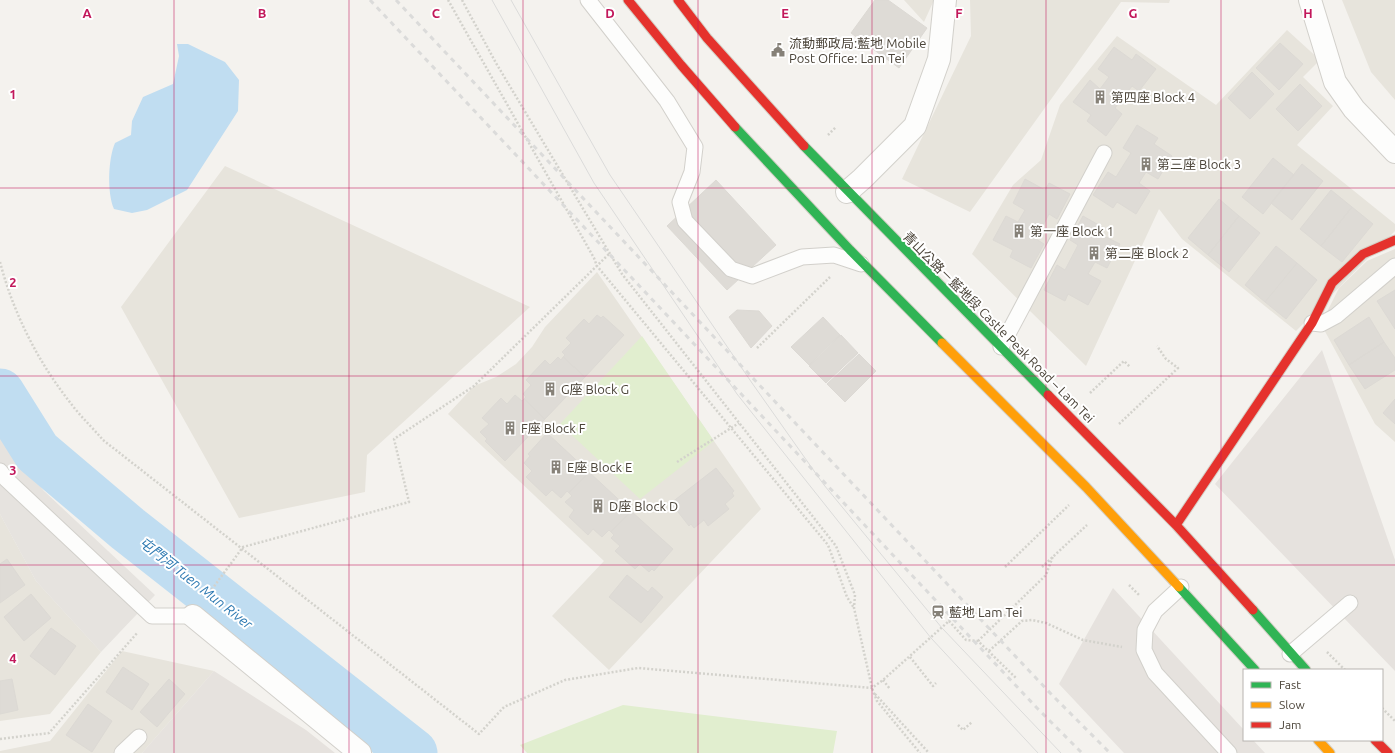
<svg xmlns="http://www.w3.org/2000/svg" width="1395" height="753" font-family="Ubuntu,'Noto Sans TC',sans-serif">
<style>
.residential{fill:#e7e4dc}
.industrial{fill:#e6e2de}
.green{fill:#e1eecf}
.parking{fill:#e6e3df}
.water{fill:#c0ddf1}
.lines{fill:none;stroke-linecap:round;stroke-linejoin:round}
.river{stroke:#c0ddf1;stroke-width:49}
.building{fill:#dedbd6;stroke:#dcd9d4}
.lane-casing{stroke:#d2d0cb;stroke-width:17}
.street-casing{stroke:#d2d0cb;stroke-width:24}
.fast-casing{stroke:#d3cfc5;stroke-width:11}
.slow-casing{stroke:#d3cfc5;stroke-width:11}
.jam-casing{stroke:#d3cfc5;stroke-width:11}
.path{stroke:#d3d2cc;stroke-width:2.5;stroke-dasharray:2 2;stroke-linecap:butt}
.lane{stroke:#fdfdfc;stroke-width:15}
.street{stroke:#fdfdfc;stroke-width:22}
.fast{stroke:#30b455;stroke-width:9}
.slow{stroke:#ff9f0a;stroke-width:9}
.jam{stroke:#e5322d;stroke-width:9}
.tram{stroke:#dbdbda;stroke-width:1}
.rail{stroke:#dbdbda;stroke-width:3;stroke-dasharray:5 5;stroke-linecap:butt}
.grid{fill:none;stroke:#c2185b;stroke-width:1;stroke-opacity:0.55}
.labels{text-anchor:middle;stroke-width:4;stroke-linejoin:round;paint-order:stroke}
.poi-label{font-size:13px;fill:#4b4439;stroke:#fff;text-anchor:start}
.street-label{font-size:13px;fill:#4b4439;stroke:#fff}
.water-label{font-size:14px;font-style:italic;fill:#2e7ab2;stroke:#fff}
.grid-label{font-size:13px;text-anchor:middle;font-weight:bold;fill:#c2185b;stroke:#fff;stroke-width:4;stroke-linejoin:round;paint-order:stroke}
</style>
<rect width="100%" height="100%" fill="#f4f2ee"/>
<path class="residential" d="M 904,0 L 934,0 L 924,22 Z
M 970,0 L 1170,0 L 1169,3 L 1121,2 L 970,212 L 902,179 L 971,36 Z
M 1342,0 L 1395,0 L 1395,100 L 1371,72 Z
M 1287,30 L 1320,60 L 1303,77 L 1333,106 L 1297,145 L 1395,224 L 1395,231 L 1296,331 L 1182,239 L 1159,209 L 1086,366 L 972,254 L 1013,185 L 1041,160 L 1060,105 L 1117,36 L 1216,105 Z
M 225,166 L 530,307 L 367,455 L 365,492 L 239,518 L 121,307 Z
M 1395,249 L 1395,442 L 1375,424 L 1321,324 L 1339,288 L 1367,261 Z
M 597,272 L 761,509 L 609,670 L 552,616 L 604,561 L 448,414 L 474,386 L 496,377 L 516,364 L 532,347 L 545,327 Z
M 0,514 L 36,581 L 101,652 L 50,714 L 0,721 Z
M 122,651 L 214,671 L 142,753 L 0,753 L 0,751 L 50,741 Z"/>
<path class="industrial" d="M 1322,350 L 1395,560 L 1395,671 L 1215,484 Z
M 1113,588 L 1244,730 L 1244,740 L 1253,740 L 1265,753 L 1124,753 L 1059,684 Z
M 214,671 L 306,730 L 335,753 L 142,753 Z"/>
<path class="green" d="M 642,336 L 714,441 L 640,499 L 560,424 Z
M 623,705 L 837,731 L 833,753 L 527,753 L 520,745 Z"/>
<path class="parking" d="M 0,433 L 18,460 L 44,491 L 155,595 L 101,652 L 36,581 L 0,514 Z"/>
<path class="water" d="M 177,44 L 188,44 L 225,62 L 239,80 L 238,111 L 187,190 L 147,210 L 132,213 L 114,209 C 107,193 108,159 115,143 L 131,135 L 132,121 L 143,97 L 173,84 L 179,56 Z"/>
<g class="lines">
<path class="river" d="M 0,393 L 37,452 L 128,529 L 413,753"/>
</g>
<path class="building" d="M 875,0 L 888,0 L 927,28 L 899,68 L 851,33 Z
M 1280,43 L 1303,64 L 1279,90 L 1256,68 Z
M 1114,47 L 1132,60 L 1136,54 L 1156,69 L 1139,91 L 1132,86 L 1115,108 L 1122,114 L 1106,136 L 1087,121 L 1091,115 L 1073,102 L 1090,80 L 1100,89 L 1109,77 L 1098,69 Z
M 1252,72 L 1274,94 L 1250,119 L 1228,98 Z
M 1300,84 L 1322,106 L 1298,131 L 1276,109 Z
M 1137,125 L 1158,138 L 1154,144 L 1172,156 L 1158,179 L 1146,172 L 1139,183 L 1150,191 L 1136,214 L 1117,202 L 1113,208 L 1093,195 L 1108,172 L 1116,177 L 1131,153 L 1123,148 Z
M 1273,158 L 1294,175 L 1263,214 L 1242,197 Z
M 1302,164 L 1323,181 L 1292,220 L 1271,203 Z
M 1025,179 L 1045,190 L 1049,183 L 1070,194 L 1057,219 L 1049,214 L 1036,239 L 1044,244 L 1031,268 L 1010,257 L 1013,250 L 993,240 L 1006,216 L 1018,222 L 1025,210 L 1013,203 Z
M 716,180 L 776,245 L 727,290 L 667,226 Z
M 1331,190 L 1352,207 L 1321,246 L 1300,229 Z
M 1219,199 L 1239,216 L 1208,255 L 1188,238 Z
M 1352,207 L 1373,224 L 1342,262 L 1321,246 Z
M 1083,216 L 1104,228 L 1100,234 L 1120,244 L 1107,268 L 1095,262 L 1088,274 L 1101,281 L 1088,305 L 1068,294 L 1065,301 L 1044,290 L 1057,265 L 1065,270 L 1078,245 L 1070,240 Z
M 1239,216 L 1260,233 L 1229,272 L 1208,255 Z
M 1276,246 L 1297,263 L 1265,302 L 1245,285 Z
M 1297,263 L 1317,280 L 1286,319 L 1265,302 Z
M 1395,290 L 1395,329 L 1377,301 Z
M 737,310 L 759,311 L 772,326 L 751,348 L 729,317 Z
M 597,315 L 601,318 L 603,316 L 624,335 L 585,377 L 563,357 L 565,355 L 562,352 L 571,343 L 566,338 L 584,319 L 589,324 Z
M 823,317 L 840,335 L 809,365 L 791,347 Z
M 1369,317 L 1384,342 L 1349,365 L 1334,340 Z
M 841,335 L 858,353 L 826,383 L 809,366 Z
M 1384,342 L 1395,358 L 1395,370 L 1365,389 L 1349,365 Z
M 859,354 L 876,371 L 845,402 L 827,384 Z
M 558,357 L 561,360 L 563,357 L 585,377 L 545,419 L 524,399 L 526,397 L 523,394 L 531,385 L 526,380 L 545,360 L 550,365 Z
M 515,395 L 522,401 L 524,399 L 545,419 L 505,461 L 485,441 L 487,439 L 480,432 L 489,424 L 482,418 L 501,398 L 507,404 Z
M 1395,399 L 1395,424 L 1383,413 Z
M 547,433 L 589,472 L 569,493 L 567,491 L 561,498 L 552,490 L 546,496 L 526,477 L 532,471 L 524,463 L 530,456 L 528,454 Z
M 716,468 L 734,491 L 732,493 L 734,496 L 725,504 L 729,509 L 708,526 L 704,520 L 694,528 L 691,524 L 689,526 L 671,503 Z
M 589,472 L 631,511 L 611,532 L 609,530 L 602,537 L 593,529 L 588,535 L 569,517 L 574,510 L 565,502 L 572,496 L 569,493 Z
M 631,511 L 673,549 L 654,571 L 652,569 L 649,572 L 640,564 L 635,569 L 615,551 L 620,546 L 611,538 L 614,535 L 611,532 Z
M 7,559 L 25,585 L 0,603 L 0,564 Z
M 627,575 L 648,592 L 652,587 L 663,597 L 641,623 L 609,597 Z
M 31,594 L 51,618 L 24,641 L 4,617 Z
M 51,628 L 76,646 L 55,675 L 30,656 Z
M 123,667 L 149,684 L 132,710 L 106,692 Z
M 12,679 L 18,710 L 0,714 L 0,681 Z
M 169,679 L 185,694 L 157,727 L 140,712 Z
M 88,704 L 112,721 L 92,752 L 66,735 Z"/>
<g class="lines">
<g class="lane-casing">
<path id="lane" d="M 588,0 L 667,101 L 695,147 L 692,172 L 680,202 L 685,221 L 731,269 L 752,276 L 802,257 L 834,255 L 861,264
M 1312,323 L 1321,324 L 1336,316 L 1395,266
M 1001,347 L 1104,153
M 0,471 L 6,479 L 152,616 L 193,616
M 1181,587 L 1155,611 L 1145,630 L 1144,650 L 1155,673 L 1229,753
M 1290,654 L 1350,603
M 122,753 L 139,737"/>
</g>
<g class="street-casing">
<path id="street" d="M 1310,0 L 1335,82 L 1354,109 L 1395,152
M 847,192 L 862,179 L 915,126 L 939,59 L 945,0
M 193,616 L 360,753"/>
</g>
<g class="fast-casing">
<path id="fast" d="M 735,127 L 850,250 L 942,343
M 804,146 L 1048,395
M 1179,587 L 1255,670
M 1253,610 L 1306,670"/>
</g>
<g class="slow-casing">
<path id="slow" d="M 942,343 L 1086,487 L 1179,587
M 1318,740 L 1330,753"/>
</g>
<g class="jam-casing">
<path id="jam" d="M 628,0 L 681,65 L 735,127
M 678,0 L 707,38 L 804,146
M 1048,395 L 1176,525 L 1253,610
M 1176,525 L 1312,323 L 1332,283 L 1363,254 L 1395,240
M 1375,740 L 1388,753"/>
</g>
<path class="path" d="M 448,0 L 594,258 L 597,266 L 828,545 L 847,597 L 854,608
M 462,0 L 496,63 L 622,274 L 836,546 L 855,595 L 854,608 L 872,688 L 877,701 L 920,753
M 828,135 L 836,127
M 0,262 C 13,312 37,360 69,401 C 79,415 92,427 103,440 L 479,734 L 504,707 L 565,680 L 638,668 L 872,688 L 883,680 L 949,621 L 952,606
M 757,348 L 830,277
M 1090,393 L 1124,361 L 1130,367
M 1119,424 L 1178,368 L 1166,359 L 1157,346
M 677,462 L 739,423
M 1005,567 L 1069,505
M 1042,567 L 1087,525
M 1129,585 L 1140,596
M 207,596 L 243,547 L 409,502 L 394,439 L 474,386 L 610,253
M 949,621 L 966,640 L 978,641 L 1016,678
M 978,641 L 1046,575 L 1053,556
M 989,651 L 1022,621 L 1032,620 L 1046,623 L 1083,640 L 1122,647
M 1327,652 L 1345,670
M 910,657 L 933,686 L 936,683
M 883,680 L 890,689
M 875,694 L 929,753
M 1382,708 L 1395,721
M 958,725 L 963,730 L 972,722
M 0,739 L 49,733 L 138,632"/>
<use href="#lane" class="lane"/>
<use href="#street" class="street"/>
<use href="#fast" class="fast"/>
<use href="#slow" class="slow"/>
<use href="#jam" class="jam"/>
<path class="tram" d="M 492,0 L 594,183 L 737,394 L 931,638 L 1038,753
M 511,0 L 610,175 L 752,383 L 824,485 L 942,628 L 1061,753"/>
<path class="rail" d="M 370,0 L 1037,708 L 1082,753
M 396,0 L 1052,695 L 1110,753"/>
</g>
<path class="grid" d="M 174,0 L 174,753M 349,0 L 349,753M 523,0 L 523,753M 698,0 L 698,753M 872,0 L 872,753M 1046,0 L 1046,753M 1221,0 L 1221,753M 0,188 L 1395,188M 0,376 L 1395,376M 0,565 L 1395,565"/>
<defs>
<g id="civic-bare" transform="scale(1.08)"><path d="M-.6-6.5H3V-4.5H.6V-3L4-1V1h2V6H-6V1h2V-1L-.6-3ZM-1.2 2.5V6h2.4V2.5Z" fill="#868178" stroke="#fff" stroke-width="2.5" paint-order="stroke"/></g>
<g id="building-bare" transform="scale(1.08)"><path d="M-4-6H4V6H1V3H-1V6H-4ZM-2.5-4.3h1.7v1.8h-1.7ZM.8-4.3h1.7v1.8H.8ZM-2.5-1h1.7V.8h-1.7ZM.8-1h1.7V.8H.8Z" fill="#868178" stroke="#fff" stroke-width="2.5" paint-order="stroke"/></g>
<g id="station-bare" transform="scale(1.08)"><path d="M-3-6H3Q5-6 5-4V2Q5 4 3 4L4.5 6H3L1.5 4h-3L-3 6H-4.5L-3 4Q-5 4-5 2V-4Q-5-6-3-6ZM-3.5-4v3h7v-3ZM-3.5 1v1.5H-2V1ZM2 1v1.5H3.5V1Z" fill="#868178" stroke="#fff" stroke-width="2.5" paint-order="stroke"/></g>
</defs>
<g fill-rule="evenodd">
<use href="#civic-bare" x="778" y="50"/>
<use href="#building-bare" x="1100" y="97"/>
<use href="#building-bare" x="1146" y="164"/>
<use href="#building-bare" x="1019" y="231"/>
<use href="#building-bare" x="1094" y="253"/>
<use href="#building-bare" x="550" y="389"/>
<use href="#building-bare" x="510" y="428"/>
<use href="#building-bare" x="556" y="467"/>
<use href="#building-bare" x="598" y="506"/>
<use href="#station-bare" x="938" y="612"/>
</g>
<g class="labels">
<g class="poi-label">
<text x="789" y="48">流動郵政局:藍地 Mobile<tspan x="789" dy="15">Post Office: Lam Tei</tspan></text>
<text x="1111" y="102">第四座 Block 4</text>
<text x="1157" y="169">第三座 Block 3</text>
<text x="1030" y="236">第一座 Block 1</text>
<text x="1105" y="258">第二座 Block 2</text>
<text x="561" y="394">G座 Block G</text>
<text x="521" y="433">F座 Block F</text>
<text x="567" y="472">E座 Block E</text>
<text x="609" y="511">D座 Block D</text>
<text x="949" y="617">藍地 Lam Tei</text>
</g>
<g class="street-label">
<text transform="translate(999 327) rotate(45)" y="5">青山公路－藍地段 Castle Peak Road – Lam Tei</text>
</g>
<g class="water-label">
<text transform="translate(196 583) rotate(38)" y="5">屯門河 Tuen Mun River</text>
</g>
</g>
<g class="grid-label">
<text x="87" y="18">A</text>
<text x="262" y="18">B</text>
<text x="436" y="18">C</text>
<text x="610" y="18">D</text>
<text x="785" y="18">E</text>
<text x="959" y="18">F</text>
<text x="1133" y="18">G</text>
<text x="1308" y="18">H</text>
<text x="13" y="99">1</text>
<text x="13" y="287">2</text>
<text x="13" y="475">3</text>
<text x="13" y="663">4</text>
</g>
<rect x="1243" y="669" width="140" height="72" fill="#ffffff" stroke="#b7b4b0"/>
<rect x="1251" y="682" width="20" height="6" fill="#30b455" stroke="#b7b4b0"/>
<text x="1279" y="689" font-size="12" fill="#4b4439">Fast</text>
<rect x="1251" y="702" width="20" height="6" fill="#ff9f0a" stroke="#b7b4b0"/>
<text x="1279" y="709" font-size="12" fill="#4b4439">Slow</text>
<rect x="1251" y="722" width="20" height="6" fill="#e5322d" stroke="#b7b4b0"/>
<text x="1279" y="729" font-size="12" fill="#4b4439">Jam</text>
</svg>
